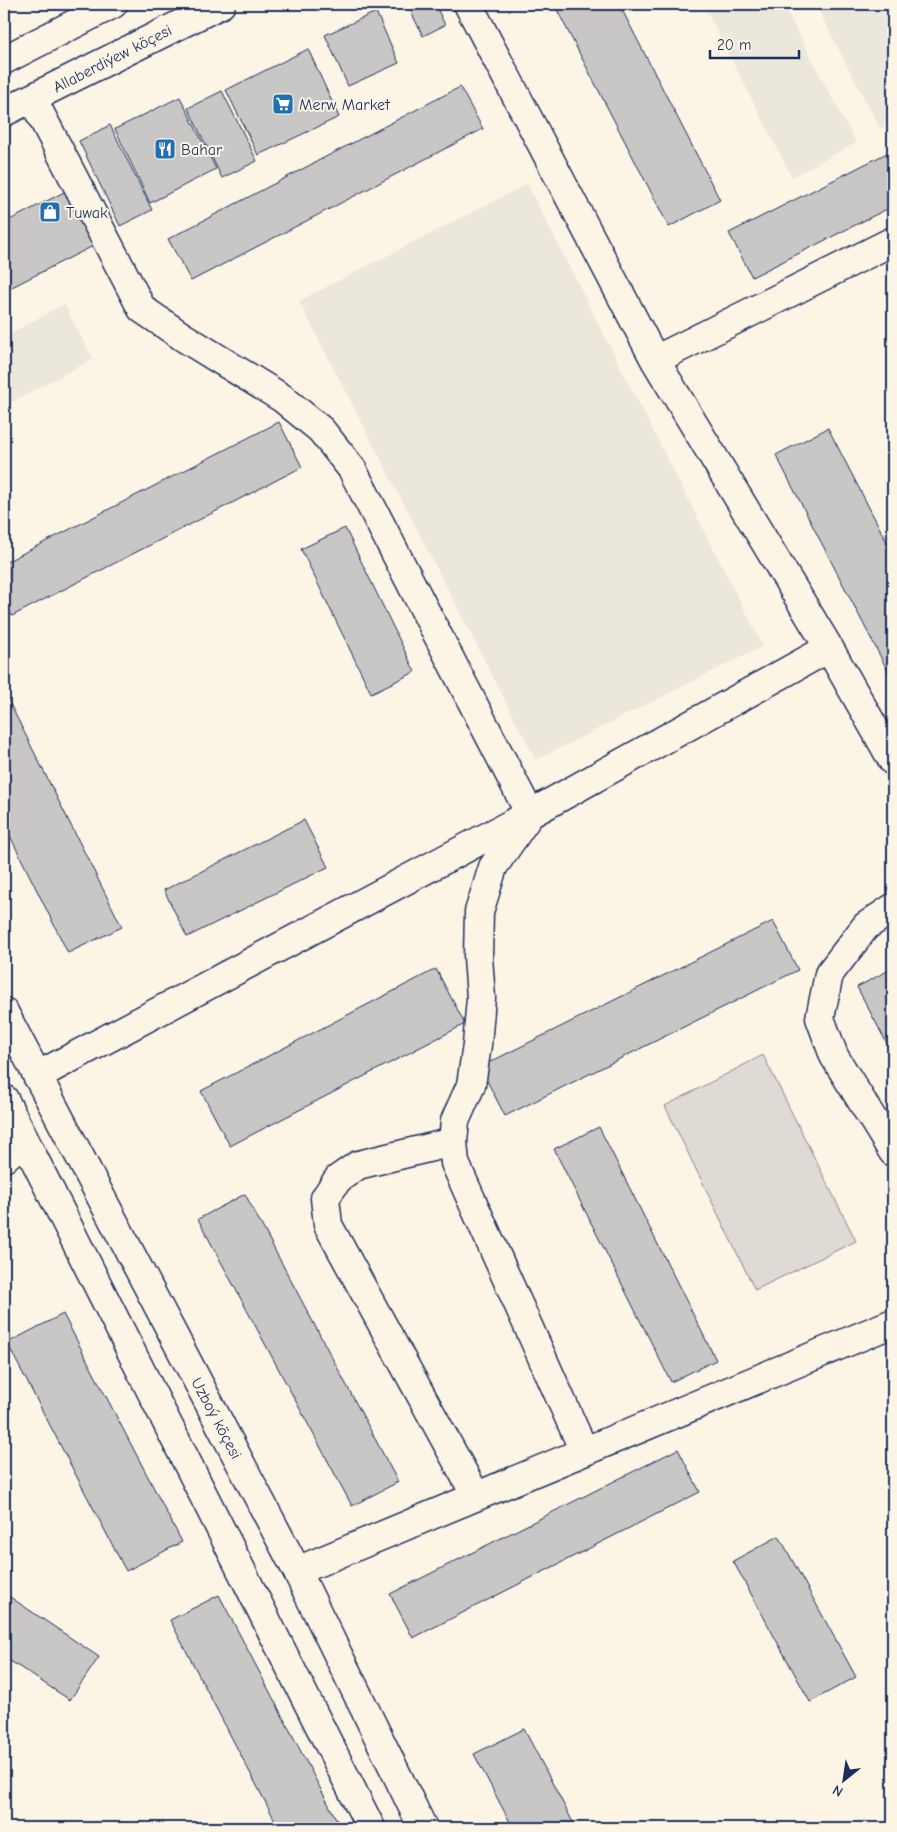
<svg xmlns="http://www.w3.org/2000/svg" width="897" height="1832" font-family="'Comic Neue',sans-serif">
<style>
.built{fill:#ece7dc}
.green{fill:#dfdbd4;stroke:#7d8599}
.building{fill:#c8c7c6;stroke:#1b2f5e}
.lines{fill:none;stroke-linecap:round;stroke-linejoin:round}
.minor-casing{stroke:#1b2f5e;stroke-width:31}
.minor{stroke:#fcf5e5;stroke-width:28}
.labels{text-anchor:middle;stroke-width:4;stroke-linejoin:round;paint-order:stroke}
.street-label{font-size:16px;fill:#1b2f5e;stroke:#fcf5e5}
.poi-label{font-size:16px;fill:#1b2f5e;stroke:#fcf5e5;text-anchor:start}
</style>
<rect width="100%" height="100%" fill="#fcf5e5"/>
<filter id="ink" filterUnits="userSpaceOnUse"><feTurbulence type="fractalNoise" baseFrequency=".02" numOctaves="2"/><feDisplacementMap in="SourceGraphic" scale="10" xChannelSelector="R" yChannelSelector="G"/><feConvolveMatrix kernelMatrix="1 2 1 2 8 2 1 2 1" color-interpolation-filters="sRGB"/></filter>
<g filter="url(#ink)">
<path class="built" d="M 713,4 L 783,4 L 856,143 L 792,177 L 705,8 Z
M 815,4 L 893,4 L 893,122 L 880,129 Z
M 527,184 L 763,646 L 536,760 L 299,301 Z
M 64,304 L 93,359 L 4,406 L 4,337 Z"/>
<path class="green" d="M 763,1055 L 856,1241 L 755,1290 L 665,1106 Z"/>
<path class="building" d="M 422,4 L 435,4 L 445,25 L 423,36 L 410,10 Z
M 554,4 L 619,4 L 720,200 L 669,227 Z
M 376,12 L 399,63 L 348,86 L 325,35 Z
M 308,49 L 339,117 L 258,155 L 226,90 Z
M 460,87 L 483,129 L 191,281 L 168,239 Z
M 222,91 L 257,161 L 222,178 L 188,108 Z
M 180,97 L 216,169 L 150,203 L 115,129 Z
M 110,125 L 152,210 L 120,226 L 79,141 Z
M 893,150 L 893,206 L 752,277 L 729,233 Z
M 68,190 L 95,245 L 4,291 L 4,223 Z
M 279,422 L 302,467 L 12,616 L 4,599 L 4,563 Z
M 828,428 L 893,554 L 893,681 L 776,455 Z
M 345,528 L 415,672 L 371,693 L 301,549 Z
M 5,694 L 122,927 L 68,953 L 4,824 L 4,695 Z
M 304,820 L 328,867 L 187,937 L 164,890 Z
M 773,921 L 798,970 L 505,1116 L 480,1067 Z
M 893,968 L 893,1055 L 857,987 Z
M 436,969 L 465,1024 L 230,1146 L 201,1091 Z
M 599,1127 L 716,1360 L 671,1382 L 554,1149 Z
M 245,1194 L 398,1482 L 352,1506 L 198,1219 Z
M 63,1314 L 182,1542 L 126,1571 L 7,1343 Z
M 678,1449 L 700,1492 L 413,1638 L 390,1594 Z
M 779,1536 L 856,1677 L 810,1702 L 733,1561 Z
M 4,1593 L 99,1657 L 70,1700 L 4,1657 Z
M 219,1595 L 341,1828 L 279,1828 L 170,1620 Z
M 524,1729 L 576,1828 L 513,1828 L 474,1754 Z"/>
<g class="lines">
<g class="minor-casing">
<path id="minor" d="M 468,4 L 655,360 L 829,648 L 893,761
M 4,60 L 113,4
M 32,98 L 142,309 L 183,337 L 282,398 L 321,430 L 352,469 L 530,814 L 493,867 L 479,912 L 478,957 L 481,998 L 477,1045 L 471,1085 L 455,1121 L 453,1142 L 455,1163 L 584,1451
M 4,112 L 221,4
M 655,360 L 893,241
M 893,908 L 866,926 L 829,974 L 820,1018 L 834,1056 L 893,1152
M 4,1012 L 297,1571 L 423,1828
M 37,1076 L 530,814 L 829,648
M 4,1099 L 371,1828
M 453,1142 L 358,1165 L 338,1179 L 325,1198 L 328,1225 L 476,1496
M 4,1158 L 24,1140
M 297,1571 L 893,1323"/>
</g>
<use href="#minor" class="minor"/>
</g>
</g>
<defs>
<g id="supermarket-square" transform="scale(1.125)"><rect x="-9" y="-9" width="18" height="18" rx="4" fill="#1f6fb2" stroke="#fcf5e5"/><path d="M-6-5.5h2.5l.6 2H6L4.5 2H-2.5L-4.4-4H-6ZM-1.5 3.2a1.3 1.3 0 1 0 .1 0ZM3 3.2a1.3 1.3 0 1 0 .1 0Z" fill="#fff"/></g>
<g id="restaurant-square" transform="scale(1.125)"><rect x="-9" y="-9" width="18" height="18" rx="4" fill="#1f6fb2" stroke="#fcf5e5"/><path d="M-5-6h1v4h1v-4h1v4h1v-4h1v5L-1.5 .5V6h-2V.5L-5-1ZM5-6V6H3V1.5H1.5Q1.5-4 5-6Z" fill="#fff"/></g>
<g id="shop-square" transform="scale(1.125)"><rect x="-9" y="-9" width="18" height="18" rx="4" fill="#1f6fb2" stroke="#fcf5e5"/><path d="M-5-2.5h2.3a2.7 3.5 0 0 1 5.4 0H5L5.5 6h-11ZM-1.5-2.5h3a1.5 2.3 0 0 0-3 0Z" fill="#fff"/></g>
</defs>
<g fill-rule="evenodd">
<use href="#supermarket-square" x="283" y="104"/>
<use href="#restaurant-square" x="165" y="149"/>
<use href="#shop-square" x="50" y="212"/>
</g>
<g class="labels">
<g class="street-label">
<text transform="translate(112 58) rotate(-27)" y="6">Allaberdiýew köçesi</text>
<text transform="translate(217 1418) rotate(62)" y="6">Uzboý köçesi</text>
</g>
<g class="poi-label">
<text x="299" y="110">Merw Market</text>
<text x="181" y="155">Bahar</text>
<text x="66" y="218">Tuwak</text>
</g>
</g>
<rect width="897" height="1832" fill="none" stroke="#fcf5e5" stroke-width="20"/>
<rect x="10" y="10" width="877" height="1812" fill="none" stroke="#1b2f5e" stroke-width="2" filter="url(#ink)"/>
<g transform="translate(844 1780) rotate(210)" stroke="#fcf5e5" stroke-width="4" paint-order="stroke">
<path d="M0-4L9 19L0 12L-9 19Z" fill="#1b2f5e"/>
<text y="-8" font-size="14" font-weight="bold" text-anchor="middle" fill="#1b2f5e">N</text>
</g>
<path d="M710 50v8h89v-8" fill="none" stroke="#1b2f5e" stroke-width="2.5"/>
<text x="717" y="50" font-size="15" fill="#1b2f5e" stroke="#fcf5e5" stroke-width="4" paint-order="stroke">20 m</text>
</svg>
